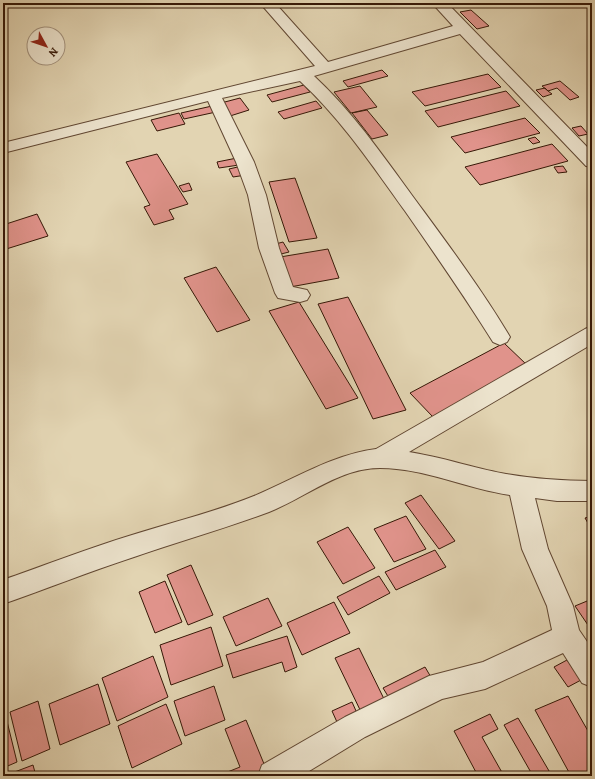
<svg xmlns="http://www.w3.org/2000/svg" width="595" height="779" font-family="Alegreya,serif">
<style>
.building{fill:#e0938b;stroke:#361807}
.lines{fill:none;stroke-linecap:round;stroke-linejoin:round}
.street-casing{stroke:#614732;stroke-width:2}
.street{fill:#ece3cd;fill-rule:evenodd}
</style>
<rect width="100%" height="100%" fill="#e2d4b2"/>
<filter id="stains"><feTurbulence type="fractalNoise" baseFrequency=".005" numOctaves="4"/><feColorMatrix values="0 0 0 0 .2 0 0 0 0 .09 0 0 0 0 .02 0 0 0 .5 -.17"/></filter>
<radialGradient id="worn" r=".72"><stop offset=".6" stop-color="#630" stop-opacity="0"/><stop offset="1" stop-color="#630" stop-opacity=".3"/></radialGradient>
<path class="building" d="M 471,10 L 489,26 L 477,29 L 460,12 Z
M 382,70 L 388,76 L 348,87 L 343,81 Z
M 488,74 L 501,87 L 425,106 L 412,92 Z
M 560,81 L 579,97 L 570,100 L 557,88 L 548,91 L 542,86 Z
M 304,85 L 310,92 L 272,102 L 267,95 Z
M 360,86 L 377,107 L 351,113 L 334,92 Z
M 545,88 L 548,91 L 552,94 L 543,97 L 536,90 Z
M 506,91 L 520,106 L 438,127 L 425,111 Z
M 240,98 L 249,110 L 230,116 L 221,103 Z
M 316,101 L 322,108 L 284,119 L 278,112 Z
M 212,106 L 216,112 L 184,119 L 181,113 Z
M 367,110 L 388,135 L 372,139 L 352,113 Z
M 179,113 L 185,124 L 157,131 L 151,120 Z
M 525,118 L 540,133 L 465,153 L 451,137 Z
M 581,126 L 588,134 L 579,136 L 572,128 Z
M 535,137 L 540,142 L 533,144 L 528,139 Z
M 552,144 L 568,161 L 480,185 L 465,167 Z
M 157,154 L 188,204 L 169,210 L 174,219 L 154,225 L 144,207 L 150,205 L 126,162 Z
M 237,158 L 239,165 L 219,168 L 217,162 Z
M 242,166 L 246,175 L 233,177 L 229,169 Z
M 563,166 L 567,172 L 558,173 L 554,167 Z
M 295,178 L 317,238 L 289,242 L 269,182 Z
M 189,183 L 192,190 L 183,192 L 179,186 Z
M 37,214 L 48,236 L 3,250 L 3,225 Z
M 283,242 L 289,252 L 277,255 L 272,245 Z
M 328,249 L 339,278 L 290,287 L 280,257 Z
M 216,267 L 250,320 L 217,332 L 184,278 Z
M 348,297 L 406,410 L 373,419 L 318,304 Z
M 299,302 L 358,398 L 326,409 L 269,311 Z
M 504,343 L 527,365 L 433,417 L 410,393 Z
M 421,495 L 455,541 L 439,549 L 405,503 Z
M 406,516 L 426,549 L 394,562 L 374,529 Z
M 592,516 L 592,530 L 585,518 Z
M 348,527 L 375,568 L 343,584 L 317,542 Z
M 435,550 L 446,567 L 396,590 L 385,572 Z
M 191,565 L 213,615 L 188,625 L 167,575 Z
M 379,576 L 390,593 L 348,615 L 337,597 Z
M 165,581 L 182,622 L 155,633 L 139,592 Z
M 268,598 L 282,626 L 236,646 L 223,617 Z
M 592,599 L 592,631 L 575,606 Z
M 334,602 L 350,633 L 302,655 L 287,623 Z
M 211,627 L 223,666 L 171,685 L 160,645 Z
M 287,636 L 297,667 L 285,672 L 282,662 L 233,678 L 226,655 Z
M 359,648 L 387,705 L 363,716 L 335,658 Z
M 153,656 L 168,697 L 117,721 L 102,678 Z
M 567,660 L 581,680 L 568,687 L 554,667 Z
M 425,667 L 435,684 L 394,706 L 383,688 Z
M 98,684 L 110,724 L 60,745 L 49,704 Z
M 214,686 L 225,720 L 185,736 L 174,701 Z
M 568,696 L 592,738 L 592,776 L 571,776 L 535,710 Z
M 38,701 L 50,749 L 22,761 L 10,712 Z
M 352,702 L 361,722 L 341,731 L 332,711 Z
M 166,704 L 182,744 L 132,768 L 118,726 Z
M 4,709 L 17,762 L 3,768 L 3,710 Z
M 490,714 L 498,729 L 482,737 L 504,776 L 478,776 L 454,731 Z
M 518,718 L 552,776 L 533,776 L 504,725 Z
M 246,720 L 269,776 L 226,776 L 225,773 L 240,767 L 225,729 Z
M 33,765 L 36,776 L 4,776 Z"/>
<g class="lines">
<g class="street-casing">
<path id="street" d="M 260,3 L 275,3 L 328,62 L 453,26 L 432,3 L 447,3 L 592,152 L 592,167 L 586,166 L 460,34 L 314,76 C 352,111 381,153 411,194 C 444,239 478,284 507,332 L 510,337 L 507,342 L 500,345 L 493,342 C 465,297 435,254 405,211 C 372,165 341,119 300,81 L 222,98 L 254,162 L 266,195 L 279,248 L 293,287 L 307,290 L 310,295 L 307,300 L 300,302 L 278,298 L 275,293 L 259,248 L 248,195 L 236,162 L 208,101 L 3,153 L 3,143 L 315,66 Z
M 592,326 L 592,344 L 409,452 C 442,457 473,468 506,474 C 535,479 563,481 592,481 L 592,501 L 557,501 L 535,498 L 548,549 L 573,606 L 579,630 L 592,649 L 592,687 L 582,683 L 563,653 L 485,689 L 442,699 L 365,737 L 301,776 L 258,776 L 262,765 L 345,717 L 429,676 L 483,662 L 552,630 L 547,606 L 522,549 L 510,495 C 467,489 425,468 380,468 C 339,468 305,498 269,512 C 223,529 177,542 131,558 C 88,572 46,589 3,604 L 3,580 C 46,565 89,548 132,535 C 173,522 215,512 254,496 C 295,479 331,455 376,449 L 585,329 Z"/>
</g>
<use href="#street" class="street"/>
</g>
<rect width="595" height="779" fill="none" stroke="#e2d4b2" stroke-width="16"/>
<rect x="4" y="4" width="587" height="771" fill="none" stroke="#361807" stroke-width="2"/>
<rect x="8" y="8" width="579" height="763" fill="none" stroke="#361807"/>
<g transform="translate(46 46) rotate(130)"><circle r="19" fill="#ece3cd" stroke="#a3927e"/>
<path d="M0-3L7 15L0 10L-7 15Z" fill="#8f2418"/>
<text y="-6" font-size="11" font-weight="bold" text-anchor="middle" fill="#361807">N</text>
</g>
<rect width="100%" height="100%" filter="url(#stains)"/>
<rect width="100%" height="100%" fill="url(#worn)"/>
</svg>
